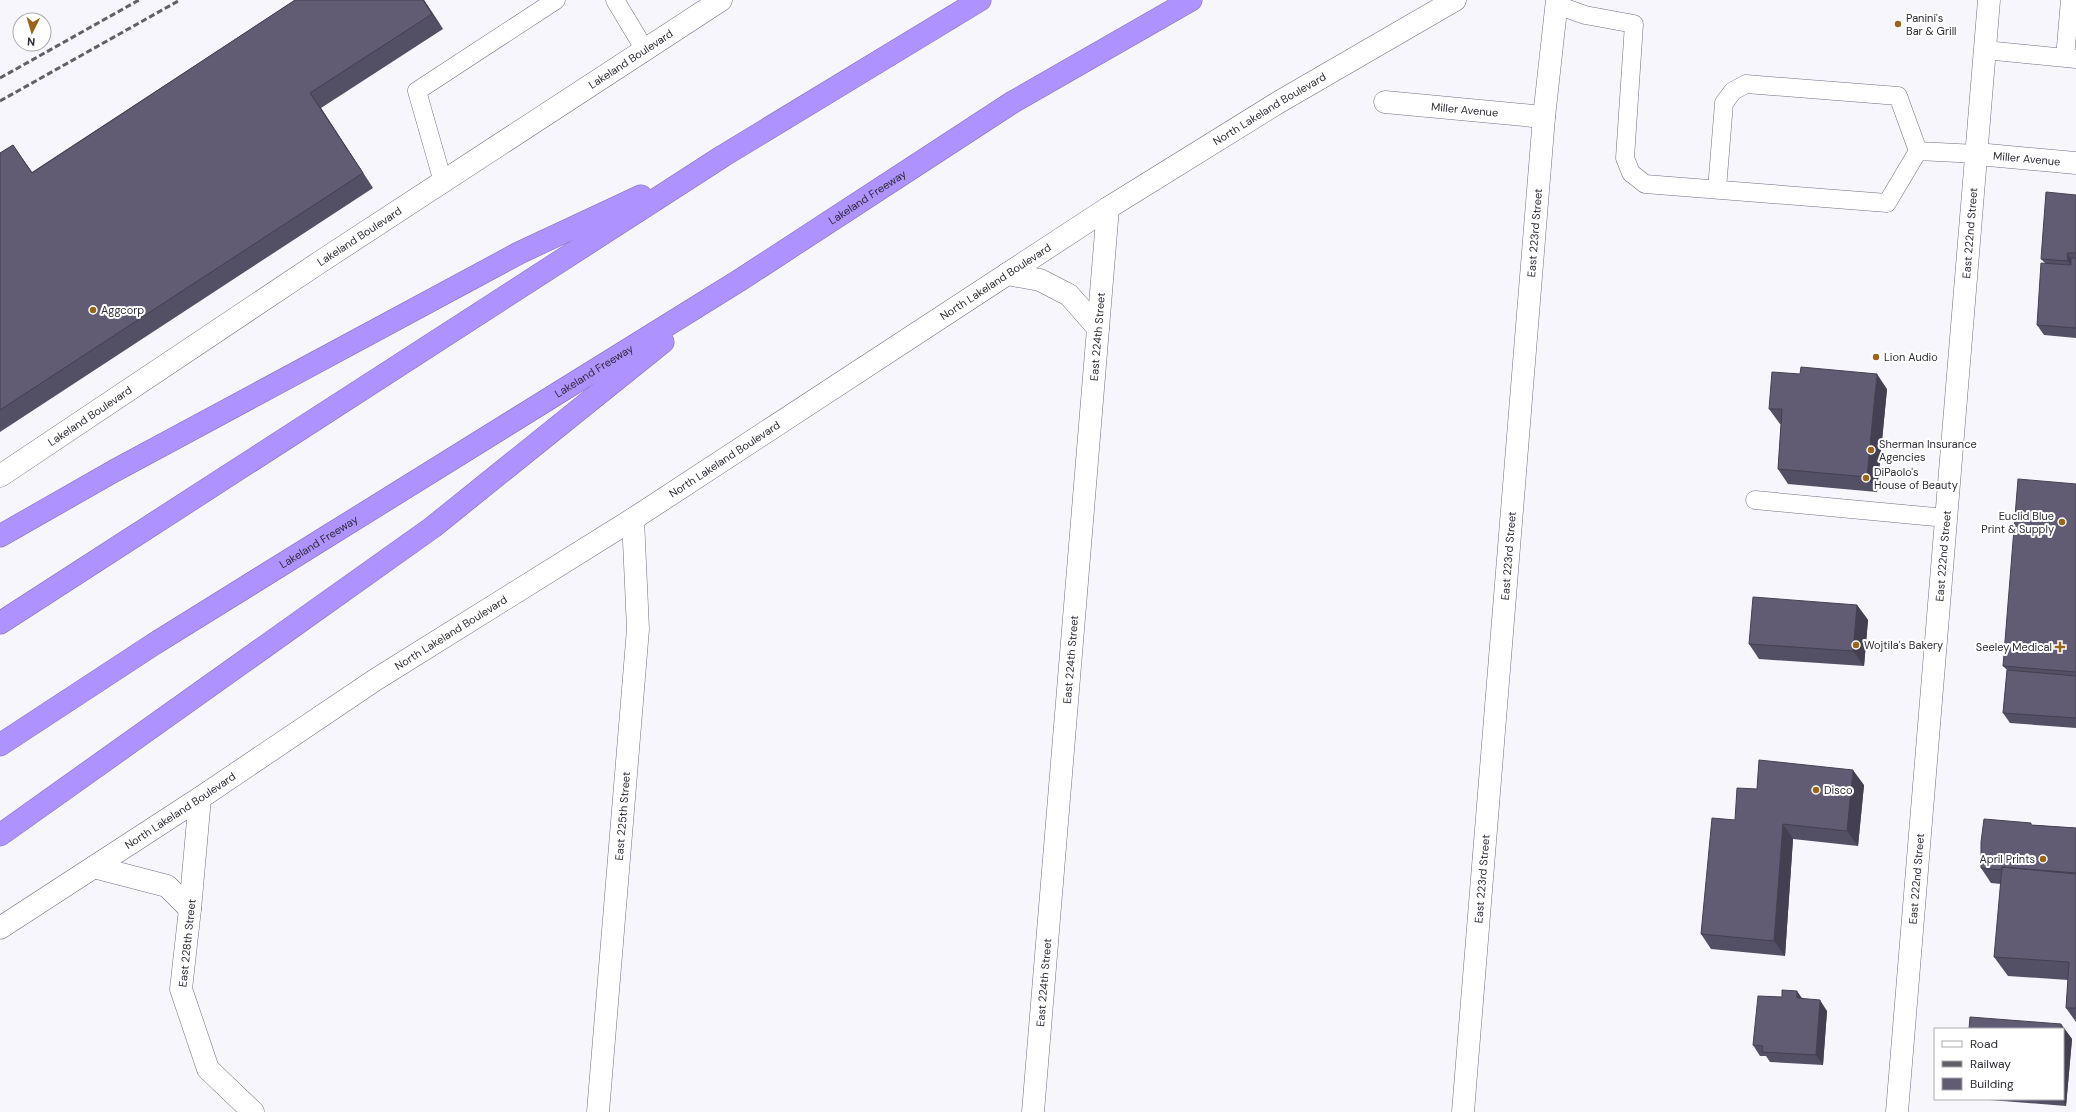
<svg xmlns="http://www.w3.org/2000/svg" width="2076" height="1112" font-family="'DM Sans',sans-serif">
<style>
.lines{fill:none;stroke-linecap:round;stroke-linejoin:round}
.service-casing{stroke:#726d86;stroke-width:19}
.minor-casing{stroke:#726d86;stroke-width:23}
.tertiary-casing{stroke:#726d86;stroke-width:23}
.motorway-casing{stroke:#816eb8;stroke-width:23}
.service{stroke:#fff;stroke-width:18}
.minor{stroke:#fff;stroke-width:22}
.tertiary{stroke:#fff;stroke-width:22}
.motorway{stroke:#ae92fe;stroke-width:22}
.rail{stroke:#615f69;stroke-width:3;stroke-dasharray:6 3;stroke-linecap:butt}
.wall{fill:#534f64}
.shaded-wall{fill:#444051}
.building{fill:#615c74;stroke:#444051}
.poi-dot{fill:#99651b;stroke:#fff;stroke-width:1.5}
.labels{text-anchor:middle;stroke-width:4;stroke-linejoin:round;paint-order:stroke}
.poi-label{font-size:11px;fill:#2d2b36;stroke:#fff;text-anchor:start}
.street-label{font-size:11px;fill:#2d2b36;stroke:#fff}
</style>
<rect width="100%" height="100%" fill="#f7f6fc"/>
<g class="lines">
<g class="service-casing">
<path id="service" d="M 615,0 L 645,50
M 1557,5 L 1585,15 L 1634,24 L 1625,158 L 1631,173 L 1645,184 L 1887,203 L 1918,151 L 1977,154
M 1985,50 L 2076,59
M 2065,58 L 2070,0
M 443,182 L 417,91 L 556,0
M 1717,189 L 1724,103 L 1733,91 L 1746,84 L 1898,96 L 1918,151
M 1755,500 L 1946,518"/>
</g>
<g class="minor-casing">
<g id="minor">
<path id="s1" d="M 1385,102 L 1544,117"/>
<path id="s2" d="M 1977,154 L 2076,163"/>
<path d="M 1007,274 L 1040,280 L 1069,295 L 1098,328"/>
<path d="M 200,798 L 190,909 L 181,989 L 208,1069 L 253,1112"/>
<path d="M 94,867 L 167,886 L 190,909"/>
<path id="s3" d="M 598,1112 L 638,629 L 633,519"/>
<path id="s4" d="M 1033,1112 L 1108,208"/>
<path id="s5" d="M 1463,1112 L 1544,117 L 1557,0"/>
</g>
</g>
<g class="tertiary-casing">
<g id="tertiary">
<path id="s6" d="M 0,476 L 320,262 L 721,0"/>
<path id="s7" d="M 0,928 L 200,798 L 375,680 L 633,519 L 1108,208 L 1279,102 L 1455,0"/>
<path id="s8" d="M 1897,1112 L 1989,0"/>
</g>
</g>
<g class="motorway-casing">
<g id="motorway">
<path d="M 0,536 L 114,471 L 519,253 L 641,196"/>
<path d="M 0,623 L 723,156 L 980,0"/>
<path id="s9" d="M 0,745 L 154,644 L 740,280 L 1013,102 L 1191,0"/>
<path d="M 0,835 L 433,527 L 663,342"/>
</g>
</g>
<use href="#service" class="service"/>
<use href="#minor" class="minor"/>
<use href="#tertiary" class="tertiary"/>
<use href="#motorway" class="motorway"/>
<path class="rail" d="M 0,78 L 139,0
M 0,101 L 180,0"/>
</g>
<path class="wall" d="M 295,0 L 424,0 L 443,29 L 321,108 L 373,188 L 0,432 L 0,153 L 13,145 L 32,172 Z
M 2076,195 L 2076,338 L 2044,335 L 2037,325 L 2045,263 L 2041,259 Z
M 1887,389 L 1877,492 L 1788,484 L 1778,469 L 1781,424 L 1780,424 L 1769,409 Z
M 2076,484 L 2076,728 L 2010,723 L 2003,713 L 2007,670 L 2003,666 Z
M 1857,605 L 1868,620 L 1864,666 L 1759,659 L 1749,644 Z
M 1864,785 L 1858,846 L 1793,839 L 1785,956 L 1711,949 L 1701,934 L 1735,820 L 1757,789 Z
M 2033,825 L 2076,828 L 2076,1022 L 2066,1008 L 2068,980 L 2008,976 L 1994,957 L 2001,884 L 1991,883 L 1981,868 Z
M 1802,998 L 1827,1011 L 1823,1065 L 1770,1062 L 1766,1056 L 1760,1056 L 1753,1045 Z
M 2061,1024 L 2072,1039 L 2066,1106 L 1977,1099 L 2063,1099 L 2063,1029 Z"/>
<path class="shaded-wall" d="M 423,0 L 424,0 L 443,29 L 432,14 Z
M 310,93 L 321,108 L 373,188 L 363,173 Z
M 2067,253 L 2076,265 L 2076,272 L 2068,261 Z
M 1877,374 L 1887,389 L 1877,492 L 1867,477 Z
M 1857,605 L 1868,620 L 1864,666 L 1853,651 Z
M 1853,770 L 1864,785 L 1858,846 L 1847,831 Z
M 1783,824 L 1793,839 L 1785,956 L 1774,941 Z
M 1797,991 L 1804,1001 L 1797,998 Z
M 1820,1000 L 1827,1011 L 1823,1065 L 1816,1055 Z
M 2061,1024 L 2072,1039 L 2066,1106 L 2062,1099 L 2063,1099 L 2063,1029 L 2061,1029 Z"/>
<path class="building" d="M 295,0 L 423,0 L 432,14 L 310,93 L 363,173 L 0,410 L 0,153 L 13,145 L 32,173 Z
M 2046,192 L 2076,195 L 2076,253 L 2067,253 L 2068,261 L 2041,259 Z
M 2071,258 L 2076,258 L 2076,328 L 2037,325 L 2041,263 L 2071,265 Z
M 1801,367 L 1877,374 L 1867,477 L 1778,469 L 1782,409 L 1769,409 L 1772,372 L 1800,374 Z
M 2018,479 L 2076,484 L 2076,672 L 2003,666 Z
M 1753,597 L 1857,605 L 1853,651 L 1749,644 Z
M 2007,670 L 2076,676 L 2076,718 L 2003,713 Z
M 1759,760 L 1853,770 L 1847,831 L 1783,824 L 1774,941 L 1701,934 L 1712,818 L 1735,820 L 1737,788 L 1757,789 Z
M 1984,819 L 2031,823 L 2031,825 L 2076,828 L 2076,873 L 2002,867 L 2002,870 L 1981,868 L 1981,842 Z
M 2002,867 L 2076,874 L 2076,1008 L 2066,1008 L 2069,962 L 1994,957 Z
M 1782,990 L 1797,991 L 1797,998 L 1820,1000 L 1816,1055 L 1762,1052 L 1763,1046 L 1753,1045 L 1758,996 L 1782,997 Z
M 1970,1017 L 2061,1024 L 2061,1029 L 1969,1029 Z"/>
<g class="poi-dot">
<circle cx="1898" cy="24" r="4"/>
<circle cx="93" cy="310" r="4"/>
<circle cx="1876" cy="357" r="4"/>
<circle cx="1871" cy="450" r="4"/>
<circle cx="1866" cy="478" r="4"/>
<circle cx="2062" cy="522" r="4"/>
<circle cx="1856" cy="645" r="4"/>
<path d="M2058 641h4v4h4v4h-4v4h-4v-4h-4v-4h4z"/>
<circle cx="1816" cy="790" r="4"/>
<circle cx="2043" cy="859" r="4"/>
</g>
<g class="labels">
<g class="poi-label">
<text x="1906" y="22">Panini's<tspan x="1906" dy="13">Bar &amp; Grill</tspan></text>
<text x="101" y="314">Aggcorp</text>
<text x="1884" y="361">Lion Audio</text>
<text x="1879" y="448">Sherman Insurance<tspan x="1879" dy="13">Agencies</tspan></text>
<text x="1874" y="476">DiPaolo's<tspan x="1874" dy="13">House of Beauty</tspan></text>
<text x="2054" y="520" text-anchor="end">Euclid Blue<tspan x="2054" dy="13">Print &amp; Supply</tspan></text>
<text x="1864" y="649">Wojtila's Bakery</text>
<text x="2052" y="651" text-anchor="end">Seeley Medical</text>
<text x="1824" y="794">Disco</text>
<text x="2035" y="863" text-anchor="end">April Prints</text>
</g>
<g class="street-label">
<text dy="4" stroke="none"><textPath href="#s6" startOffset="756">Lakeland Boulevard</textPath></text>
<text dy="4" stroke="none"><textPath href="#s7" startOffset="1511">North Lakeland Boulevard</textPath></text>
<text dy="4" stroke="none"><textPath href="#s1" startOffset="80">Miller Avenue</textPath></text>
<text dy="4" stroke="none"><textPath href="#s2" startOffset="50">Miller Avenue</textPath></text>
<text dy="4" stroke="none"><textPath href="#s9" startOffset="1026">Lakeland Freeway</textPath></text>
<text dy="4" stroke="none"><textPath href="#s5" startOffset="882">East 223rd Street</textPath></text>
<text dy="4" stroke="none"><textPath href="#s8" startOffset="882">East 222nd Street</textPath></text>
<text dy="4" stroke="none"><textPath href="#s6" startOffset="432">Lakeland Boulevard</textPath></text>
<text dy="4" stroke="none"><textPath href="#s7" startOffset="1187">North Lakeland Boulevard</textPath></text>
<text dy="4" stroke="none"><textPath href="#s4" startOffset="778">East 224th Street</textPath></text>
<text dy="4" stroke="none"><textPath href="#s9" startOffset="702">Lakeland Freeway</textPath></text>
<text dy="4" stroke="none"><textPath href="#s6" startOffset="108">Lakeland Boulevard</textPath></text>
<text dy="4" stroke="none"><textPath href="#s7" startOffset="863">North Lakeland Boulevard</textPath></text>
<text dy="4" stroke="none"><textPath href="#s9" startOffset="378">Lakeland Freeway</textPath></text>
<text dy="4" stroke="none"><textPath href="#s5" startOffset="558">East 223rd Street</textPath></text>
<text dy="4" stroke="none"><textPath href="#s8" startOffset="558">East 222nd Street</textPath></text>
<text dy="4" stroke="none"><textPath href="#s7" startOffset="539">North Lakeland Boulevard</textPath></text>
<text dy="4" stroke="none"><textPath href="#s4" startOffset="454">East 224th Street</textPath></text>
<text dy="4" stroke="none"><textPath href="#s7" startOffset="215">North Lakeland Boulevard</textPath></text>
<text dy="4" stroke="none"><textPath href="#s3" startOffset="297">East 225th Street</textPath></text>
<text dy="4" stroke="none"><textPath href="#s5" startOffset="234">East 223rd Street</textPath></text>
<text dy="4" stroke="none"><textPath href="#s8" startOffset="234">East 222nd Street</textPath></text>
<text transform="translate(187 943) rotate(-84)" y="4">East 228th Street</text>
<text dy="4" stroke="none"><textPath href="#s4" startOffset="130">East 224th Street</textPath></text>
</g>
</g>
<rect x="1934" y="1028" width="130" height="72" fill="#ffffff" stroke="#abaaaf"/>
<rect x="1942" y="1041" width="20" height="6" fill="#ffffff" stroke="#abaaaf"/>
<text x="1970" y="1048" font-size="12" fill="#2d2b36">Road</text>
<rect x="1942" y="1061" width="20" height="6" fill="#615f69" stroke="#abaaaf"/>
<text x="1970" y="1068" font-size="12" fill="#2d2b36">Railway</text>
<rect x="1942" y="1078" width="20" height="12" fill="#615c74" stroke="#abaaaf"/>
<text x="1970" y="1088" font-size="12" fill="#2d2b36">Building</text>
<g transform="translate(32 32) rotate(185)"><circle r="19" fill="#ffffff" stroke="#abaaaf"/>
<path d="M0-3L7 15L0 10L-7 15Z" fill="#99651b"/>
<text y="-6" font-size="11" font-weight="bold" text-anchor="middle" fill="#2d2b36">N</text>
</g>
</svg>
